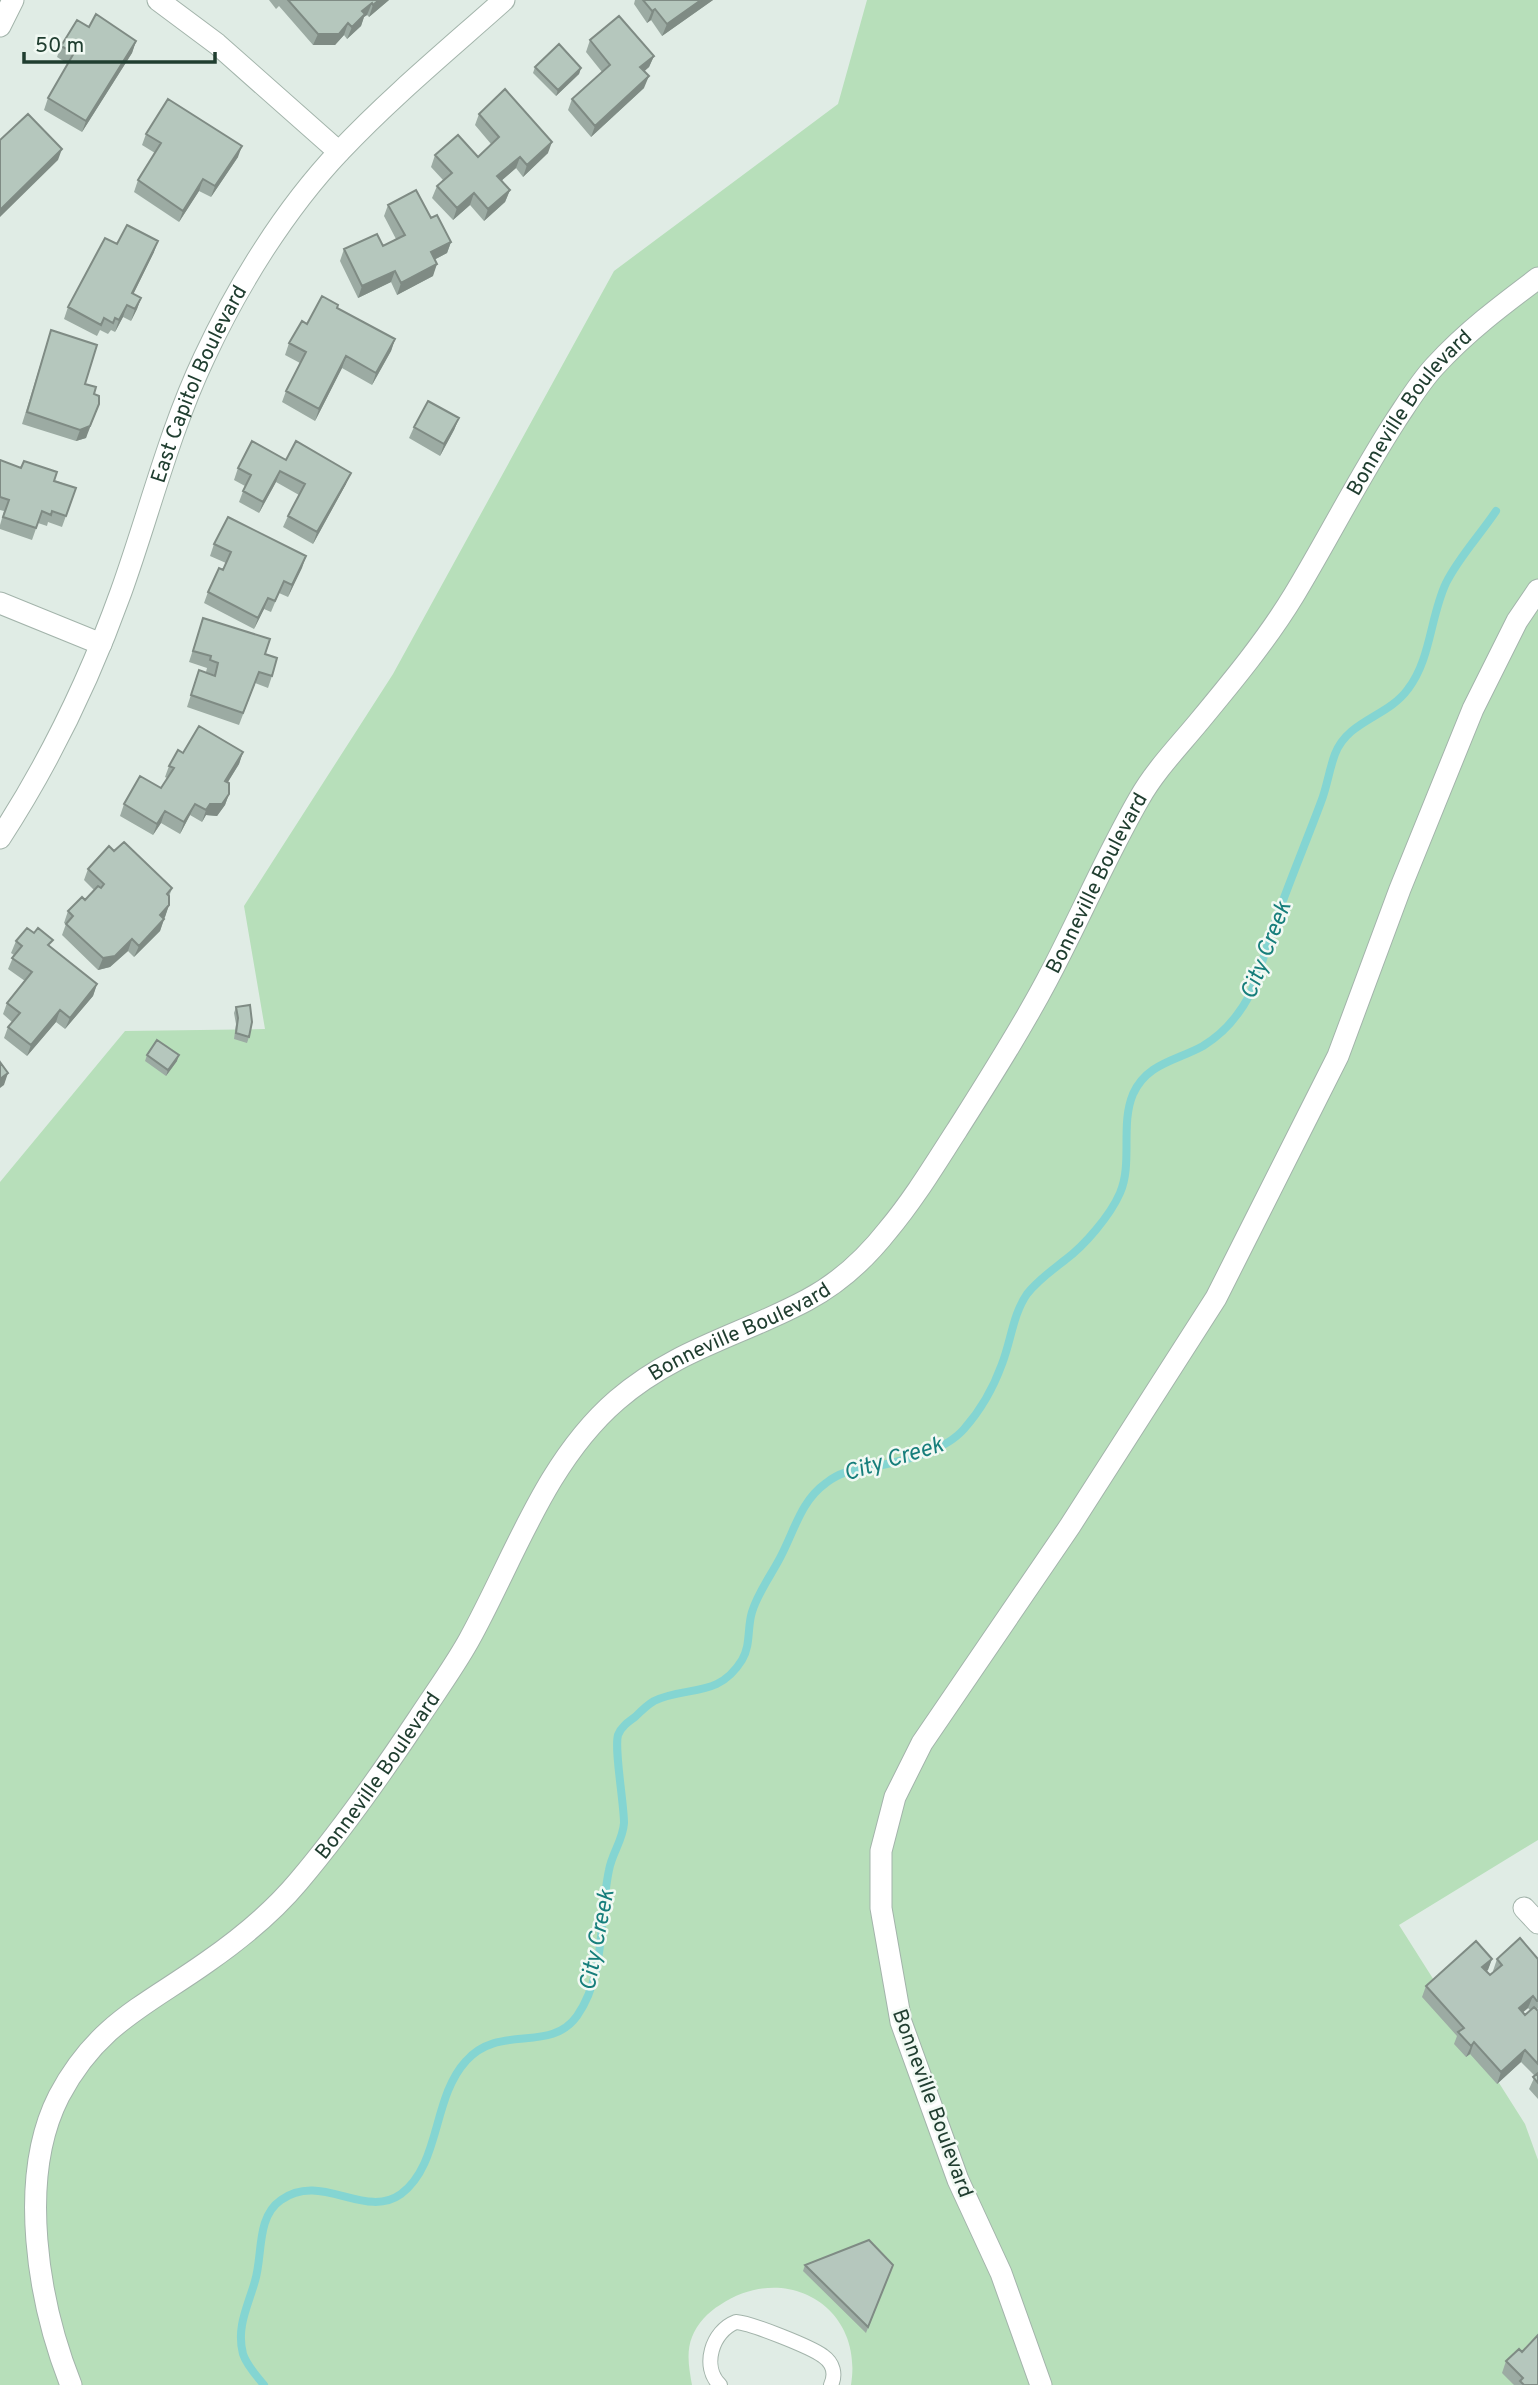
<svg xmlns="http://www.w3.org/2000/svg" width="1538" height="2385" font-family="Overpass,sans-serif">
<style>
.green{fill:#b7dfba}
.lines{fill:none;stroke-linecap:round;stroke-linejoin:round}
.stream{stroke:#84d5d2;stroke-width:8}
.service-casing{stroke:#a3b4ab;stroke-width:16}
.minor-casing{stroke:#a3b4ab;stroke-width:23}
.tertiary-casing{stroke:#a3b4ab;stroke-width:23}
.service{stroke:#fff;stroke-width:14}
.minor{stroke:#fff;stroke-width:21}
.tertiary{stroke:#fff;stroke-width:21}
.wall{fill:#9caba3;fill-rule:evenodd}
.shaded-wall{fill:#7f8b84}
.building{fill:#b5c7bd;stroke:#7f8b84;stroke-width:2}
.labels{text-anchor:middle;stroke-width:5;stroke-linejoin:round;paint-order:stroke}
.street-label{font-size:21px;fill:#203e30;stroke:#f1f9f3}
.water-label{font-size:23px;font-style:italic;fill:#167e7b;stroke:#f1f9f3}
</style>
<rect width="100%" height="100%" fill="#e0ece5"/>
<path class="green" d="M 867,0 L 1538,0 L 1538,1840 L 1399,1925 L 1525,2124 L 1538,2160 L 1538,2360 L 1525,2385 L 851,2385 C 864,2306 785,2261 720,2305 C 708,2312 697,2324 692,2337 C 686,2352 689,2369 692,2385 L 0,2385 L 0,1182 L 125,1031 L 265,1029 L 244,906 L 393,674 L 614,271 L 838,104 Z"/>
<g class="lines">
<path class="stream" d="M 264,2385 C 256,2375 247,2366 243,2354 C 236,2327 248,2306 255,2281 C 263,2255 256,2217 281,2200 C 321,2171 365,2220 401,2194 C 441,2164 432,2098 466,2061 C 499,2023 550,2054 577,2016 C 606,1975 599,1917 609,1870 C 612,1853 623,1840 624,1823 C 624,1803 614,1749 618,1735 C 621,1727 628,1722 635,1717 C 641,1711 647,1705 654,1701 C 687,1685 718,1699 742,1660 C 751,1645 747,1628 752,1612 C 758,1592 772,1574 781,1556 C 795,1529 801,1501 826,1483 C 841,1471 855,1470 873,1467 C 902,1461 944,1452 964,1429 C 980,1411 994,1386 1002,1364 C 1011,1341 1013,1314 1027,1294 C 1038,1280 1051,1271 1065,1260 C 1084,1246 1110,1216 1120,1193 C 1133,1163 1120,1125 1133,1094 C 1147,1063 1176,1061 1203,1046 C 1216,1038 1230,1025 1239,1012 C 1256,990 1263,957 1272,931 C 1287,887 1305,845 1321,802 C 1327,787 1329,770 1335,754 C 1348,720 1388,717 1408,689 C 1431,659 1430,617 1446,583 C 1459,557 1480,535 1496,511"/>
<g class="service-casing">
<path id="service" d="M 720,2385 C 701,2367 712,2331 736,2322 C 751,2323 811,2347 823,2356 C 833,2363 836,2374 831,2385"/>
</g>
<g class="minor-casing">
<g id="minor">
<path d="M 158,0 L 217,44 L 339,152"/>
<path d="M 0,26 L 13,0"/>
<path d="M 0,603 L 101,644"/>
<path d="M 1524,1908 L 1538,1923"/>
<path id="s1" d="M 71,2385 C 38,2302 17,2178 59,2096 C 97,2024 145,2006 207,1962 C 240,1939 272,1913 298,1882 C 342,1830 380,1776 418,1719 C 435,1693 454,1667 469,1640 C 514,1559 545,1462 617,1400 C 676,1349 742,1335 807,1300 C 839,1283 866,1258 888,1230 C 914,1199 935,1164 957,1130 C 988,1081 1020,1031 1047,980 C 1079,920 1105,858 1139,799 C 1154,772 1177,748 1197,724 C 1231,683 1266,641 1294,595 C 1329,537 1359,477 1396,420 C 1408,402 1420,382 1435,366 C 1466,332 1502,305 1538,278"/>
<path d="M 1041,2385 L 1001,2273 L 958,2180 L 901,2022 L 881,1908 L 881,1851 L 895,1797 L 922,1743 L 1070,1526 L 1216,1298 L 1338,1056 L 1400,889 L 1473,709 L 1517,621 L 1538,590"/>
</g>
</g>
<g class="tertiary-casing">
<g id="tertiary">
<path id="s2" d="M 0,838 C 50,761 90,678 121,592 C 149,514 169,432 204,358 C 238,285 285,209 340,151 C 391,97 449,49 504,0"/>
</g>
</g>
<use href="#service" class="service"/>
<use href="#minor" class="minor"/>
<use href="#tertiary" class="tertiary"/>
</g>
<path class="wall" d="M 269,0 L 389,0 L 369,17 L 367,15 L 364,17 L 361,26 L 347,39 L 344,35 L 335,45 L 313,45 L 279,6 L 276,9 Z
M 635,0 L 713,0 L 662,36 L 651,20 L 647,23 L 634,4 Z
M 89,27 L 136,41 L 132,53 L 82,132 L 44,110 L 48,98 L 68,64 L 57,57 L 61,46 Z
M 590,40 L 654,56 L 649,67 L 644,71 L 644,88 L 591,137 L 568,110 L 572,99 L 602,72 L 586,52 Z
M 535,67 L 581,68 L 579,74 L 556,96 L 533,73 Z
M 479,114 L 548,153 L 523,177 L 516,168 L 501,181 L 510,190 L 505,202 L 484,221 L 470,205 L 453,220 L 432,198 L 437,186 L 443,180 L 431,167 L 435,155 L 478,157 L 491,144 L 475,125 Z
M 146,134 L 238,157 L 211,197 L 199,191 L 179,222 L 134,192 L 138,180 L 155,153 L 142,145 Z
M 388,205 L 431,218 L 451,242 L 447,253 L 434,260 L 433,276 L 397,295 L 391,282 L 358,298 L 340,261 L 344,249 L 383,246 L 396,239 L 384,216 Z
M 117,244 L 154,252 L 133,294 L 141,298 L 137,309 L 131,321 L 123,317 L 115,332 L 111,330 L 108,334 L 100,330 L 97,336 L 64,319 L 68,307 Z
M 337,308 L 395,339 L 391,351 L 372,385 L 342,368 L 315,421 L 282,402 L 286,391 L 300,363 L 285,355 L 289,343 L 307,324 Z
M 51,330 L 85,384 L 94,394 L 86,438 L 76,441 L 22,424 Z
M 459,418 L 454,430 L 440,456 L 409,438 L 414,427 Z
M 0,460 L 76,488 L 62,527 L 48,522 L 47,526 L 38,523 L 32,540 L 0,529 L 0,525 L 4,511 L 0,510 Z
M 286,460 L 346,484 L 313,544 L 283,527 L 288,516 L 299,495 L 276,482 L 259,513 L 239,502 L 245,486 L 234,480 L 238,468 Z
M 214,544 L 306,556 L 288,597 L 279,593 L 271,612 L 264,609 L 254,629 L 204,603 L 208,592 L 223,570 L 226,563 L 210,556 Z
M 203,618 L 265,654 L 272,676 L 268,688 L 255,683 L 239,725 L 187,707 L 199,670 L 214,675 L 206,672 L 207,668 L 189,662 Z
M 243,752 L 239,764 L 228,782 L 229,794 L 225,805 L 217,816 L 206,815 L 202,822 L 190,815 L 180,834 L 161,823 L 153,835 L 120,816 L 124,804 L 161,788 L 167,778 L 165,777 L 169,766 L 183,753 Z
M 114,851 L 172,888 L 169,897 L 169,905 L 160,931 L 134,957 L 128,951 L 110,967 L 98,970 L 62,935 L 66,924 L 64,923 L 68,911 L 85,900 L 94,890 L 84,880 L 88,869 Z
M 16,941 L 50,947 L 97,984 L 93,996 L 65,1029 L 56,1022 L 27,1056 L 4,1038 L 8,1027 L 12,1022 L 3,1014 L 7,1003 L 25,981 L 8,969 L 14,955 L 11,953 Z
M 236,1007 L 249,1037 L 247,1043 L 234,1039 L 236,1024 L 234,1013 Z
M 147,1055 L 177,1061 L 166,1076 L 145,1061 Z
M 1492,1959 L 1487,1971 L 1490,1975 L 1494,1972 L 1493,1971 L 1497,1959 L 1538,1959 L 1538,2008 L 1537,2010 L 1538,2011 L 1538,2099 L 1529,2089 L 1535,2076 L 1521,2062 L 1497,2084 L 1470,2054 L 1466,2057 L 1454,2044 L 1457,2036 L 1422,1997 L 1426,1986 ZM 1528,2008 L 1530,2010 L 1525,2015 L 1523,2012 Z
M 805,2265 L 893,2265 L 866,2333 L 803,2271 Z
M 1522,2352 L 1538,2385 L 1514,2385 L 1502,2373 L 1506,2361 Z"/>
<path class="shaded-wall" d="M 379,0 L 389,0 L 369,17 L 373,5 Z
M 701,0 L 713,0 L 662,36 L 667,24 Z
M 372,3 L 367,15 L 364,17 L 361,26 L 347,39 L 352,27 L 362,11 Z
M 655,9 L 651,20 L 647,23 L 652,11 Z
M 348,23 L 344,35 L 335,45 L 313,45 L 318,34 Z
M 136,41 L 132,53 L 82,132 L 86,121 Z
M 654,56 L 649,67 L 636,79 L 640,67 Z
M 581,68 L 579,74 L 556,96 L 558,90 Z
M 649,76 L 644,88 L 591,137 L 595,126 Z
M 552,142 L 548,153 L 523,177 L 527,165 Z
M 242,146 L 238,157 L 211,197 L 215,186 Z
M 62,149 L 58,160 L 0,217 L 0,210 Z
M 520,157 L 516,168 L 493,188 L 497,176 Z
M 203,179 L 199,191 L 179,222 L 183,211 Z
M 510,190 L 505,202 L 484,221 L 488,209 Z
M 474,193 L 470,205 L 453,220 L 457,208 Z
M 158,241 L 154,252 L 128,305 L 132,293 Z
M 451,242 L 447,253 L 426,264 L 431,252 Z
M 437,264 L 433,276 L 397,295 L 401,283 Z
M 395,271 L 391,282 L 358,298 L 362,286 Z
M 141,298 L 137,309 L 131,321 L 135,309 Z
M 127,305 L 123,317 L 115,332 L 119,320 Z
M 395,339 L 391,351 L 372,385 L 376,373 Z
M 346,356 L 342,368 L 315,421 L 319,409 Z
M 99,404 L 86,438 L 76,441 L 80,430 Z
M 459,418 L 454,430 L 440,456 L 444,444 Z
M 280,471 L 276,482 L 259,513 L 263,502 Z
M 351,473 L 346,484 L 313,544 L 317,532 Z
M 306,556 L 302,568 L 288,597 L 292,585 Z
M 268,598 L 264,609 L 254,629 L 258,618 Z
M 243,752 L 239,764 L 221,793 L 225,781 Z
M 229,794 L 225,805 L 217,816 L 206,815 L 202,822 L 206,810 L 210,804 Z
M 195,804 L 190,815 L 180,834 L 184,822 Z
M 165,811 L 161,823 L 153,835 L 157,824 Z
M 169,905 L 165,917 L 156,927 L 160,915 Z
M 164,919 L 160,931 L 134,957 L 139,946 Z
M 132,939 L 128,951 L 110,967 L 98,970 L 103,958 Z
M 97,984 L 93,996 L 65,1029 L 70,1018 Z
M 60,1010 L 56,1022 L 27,1056 L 31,1045 Z
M 179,1055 L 177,1061 L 166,1076 L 168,1070 Z
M 8,1073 L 4,1085 L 0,1088 L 0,1079 Z
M 1492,1959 L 1488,1970 L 1478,1978 L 1482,1967 Z
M 1533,1996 L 1528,2008 L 1515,2019 L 1519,2008 Z
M 1474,2042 L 1470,2054 L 1466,2057 L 1471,2046 Z
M 1525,2050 L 1521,2062 L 1497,2084 L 1501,2072 Z"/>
<path class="building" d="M 288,0 L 379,0 L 373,5 L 372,3 L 362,11 L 365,14 L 352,27 L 348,23 L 339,34 L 318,34 Z
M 643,0 L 701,0 L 667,24 L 655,9 L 652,11 Z
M 96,14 L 136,41 L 86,121 L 48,98 L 74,53 L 61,46 L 77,20 L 89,27 Z
M 619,16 L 654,56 L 640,67 L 649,76 L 595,126 L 572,99 L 610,65 L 590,40 Z
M 559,44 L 581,68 L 558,90 L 535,67 Z
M 505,89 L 552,142 L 527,165 L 520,157 L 497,176 L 510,190 L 488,209 L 474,193 L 457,208 L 437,186 L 452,173 L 435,155 L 458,135 L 478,157 L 499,137 L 479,114 Z
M 168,99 L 242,146 L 215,186 L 203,179 L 183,211 L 138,180 L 161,143 L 146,134 Z
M 28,114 L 62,149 L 0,210 L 0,140 Z
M 416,190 L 431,218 L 437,215 L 451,242 L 431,252 L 437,264 L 401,283 L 395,271 L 362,286 L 344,249 L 377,234 L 383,246 L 405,235 L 388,205 Z
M 127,225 L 158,241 L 132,293 L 141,298 L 135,309 L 127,305 L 119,320 L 115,318 L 113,323 L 104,318 L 101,325 L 68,307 L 105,238 L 117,244 Z
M 322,296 L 338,305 L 337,308 L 395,339 L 376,373 L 346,356 L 319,409 L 286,391 L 306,352 L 289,343 L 302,321 L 307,324 Z
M 51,330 L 97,345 L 85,384 L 96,387 L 94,394 L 99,396 L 99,404 L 90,426 L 80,430 L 27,412 Z
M 428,401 L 459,418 L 444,444 L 414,427 Z
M 252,441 L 286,460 L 296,441 L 351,473 L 317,532 L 288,516 L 305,484 L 280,471 L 263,502 L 243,491 L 251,475 L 238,468 Z
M 0,460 L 21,468 L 24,461 L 57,472 L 54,481 L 76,488 L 66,516 L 52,511 L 51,515 L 42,511 L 36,528 L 3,517 L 9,500 L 0,497 Z
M 228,517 L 306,556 L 292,585 L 284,581 L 275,601 L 268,598 L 258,618 L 208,592 L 219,568 L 223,570 L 231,552 L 214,544 Z
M 203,618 L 270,639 L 265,654 L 277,658 L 272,676 L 259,672 L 243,713 L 191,695 L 199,670 L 215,676 L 218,663 L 210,660 L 211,656 L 193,651 Z
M 199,726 L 243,752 L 225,781 L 229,783 L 229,794 L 222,804 L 210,804 L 206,810 L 195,804 L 184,822 L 165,811 L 157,824 L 124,804 L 140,776 L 161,788 L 174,768 L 169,766 L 178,750 L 183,753 Z
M 124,842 L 172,888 L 167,894 L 169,896 L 169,905 L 160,915 L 164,919 L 139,946 L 132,939 L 115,956 L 103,958 L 66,924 L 73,916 L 68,911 L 82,897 L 85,900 L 98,886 L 101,888 L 104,884 L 88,869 L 109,846 L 114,851 Z
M 27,928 L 34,933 L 38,928 L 53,940 L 48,945 L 97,984 L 70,1018 L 60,1010 L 31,1045 L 8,1027 L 20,1013 L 7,1003 L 32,972 L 12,958 L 22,946 L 16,941 Z
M 250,1005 L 252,1022 L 249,1037 L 236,1033 L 238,1018 L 236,1007 Z
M 157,1040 L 179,1055 L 168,1070 L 147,1055 Z
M 0,1062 L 8,1073 L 0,1079 Z
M 1520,1938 L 1538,1959 L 1538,2001 L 1537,2001 L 1533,1996 L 1519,2008 L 1525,2015 L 1534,2007 L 1538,2011 L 1538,2064 L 1525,2050 L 1501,2072 L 1474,2042 L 1471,2046 L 1458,2032 L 1464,2028 L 1426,1986 L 1476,1941 L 1492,1959 L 1482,1967 L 1490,1975 L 1502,1965 L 1497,1959 Z
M 1538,2073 L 1538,2083 L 1533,2077 Z
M 869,2240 L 893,2265 L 868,2327 L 805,2265 Z
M 1538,2335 L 1538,2385 L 1524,2385 L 1520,2381 L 1523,2378 L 1506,2361 L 1519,2349 L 1522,2352 Z"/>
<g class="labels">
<g class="street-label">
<text dy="7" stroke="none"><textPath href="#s2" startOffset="497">East Capitol Boulevard</textPath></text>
<text dy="7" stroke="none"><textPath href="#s1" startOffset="2497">Bonneville Boulevard</textPath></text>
<text dy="7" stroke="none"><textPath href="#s1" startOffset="1930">Bonneville Boulevard</textPath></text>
<text dy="7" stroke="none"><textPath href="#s1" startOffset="1342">Bonneville Boulevard</textPath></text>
<text dy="7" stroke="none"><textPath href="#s1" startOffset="754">Bonneville Boulevard</textPath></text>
<text transform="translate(933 2103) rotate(70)" y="7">Bonneville Boulevard</text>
</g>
<g class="water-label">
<text transform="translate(1265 950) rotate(-69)" y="8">City Creek</text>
<text transform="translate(893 1458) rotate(-17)" y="8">City Creek</text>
<text transform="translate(596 1940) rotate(-79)" y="8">City Creek</text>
</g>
</g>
<path d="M24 52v10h191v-10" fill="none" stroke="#203e30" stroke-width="3.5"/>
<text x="35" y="52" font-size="21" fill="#203e30" stroke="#f1f9f3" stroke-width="5" paint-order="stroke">50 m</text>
</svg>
